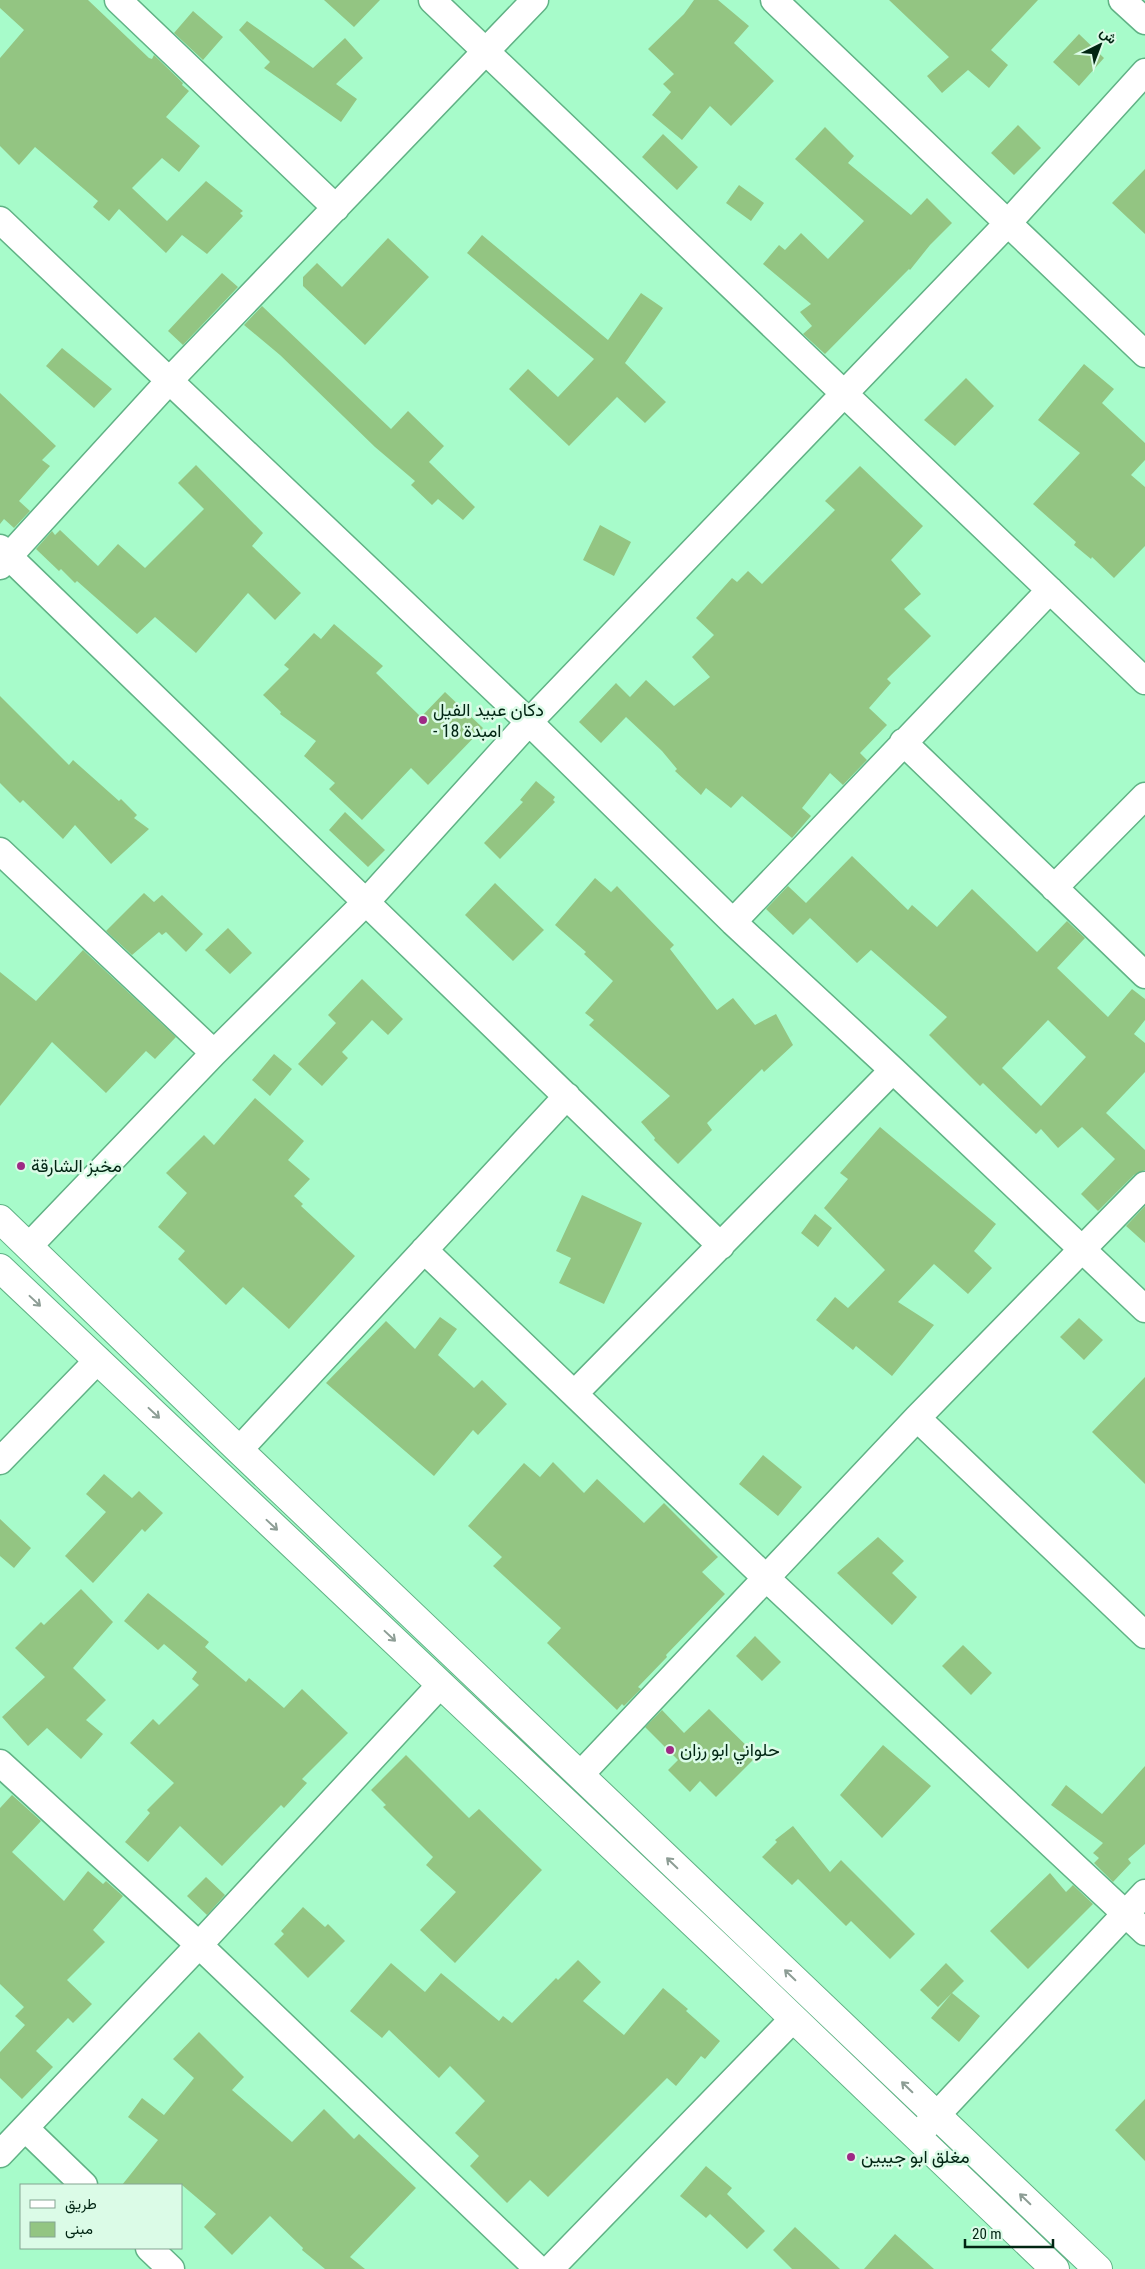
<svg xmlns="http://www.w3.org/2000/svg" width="1145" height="2269" font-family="'Roboto Condensed',Vazirmatn,sans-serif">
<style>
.building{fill:#93c582;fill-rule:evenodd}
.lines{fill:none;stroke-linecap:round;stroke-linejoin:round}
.street-casing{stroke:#60b285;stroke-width:29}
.secondary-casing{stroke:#60b285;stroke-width:30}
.street{stroke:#fff;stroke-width:26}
.secondary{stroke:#fff;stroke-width:28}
.oneway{stroke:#8d9d95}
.poi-dot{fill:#9e2a85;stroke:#dbfbe7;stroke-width:2}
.labels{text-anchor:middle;stroke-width:5;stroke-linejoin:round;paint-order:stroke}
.poi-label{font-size:18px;fill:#012513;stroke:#dbfbe7;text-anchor:start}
</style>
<rect width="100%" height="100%" fill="#a7fbca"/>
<path class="building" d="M 0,0 L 88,0 L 149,58 L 152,59 L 154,55 L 183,83 L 182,85 L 189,91 L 166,117 L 200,146 L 179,172 L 162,158 L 132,188 L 167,221 L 206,181 L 243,211 L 240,213 L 243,216 L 207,254 L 182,235 L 166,253 L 119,209 L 109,221 L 93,207 L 98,201 L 35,147 L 19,165 L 0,146 L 0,58 L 24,30 L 0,8 Z
M 324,0 L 380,0 L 354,27 Z
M 694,0 L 718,0 L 749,26 L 734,43 L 774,81 L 731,126 L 710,106 L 682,140 L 652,115 L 671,92 L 663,84 L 674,74 L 648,49 L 684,14 Z
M 889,0 L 1038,0 L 991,50 L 1008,65 L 989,88 L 968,70 L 942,93 L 927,76 L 949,57 Z
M 193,11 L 223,37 L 203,60 L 174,33 Z
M 247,21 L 313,68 L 345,38 L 363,58 L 336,84 L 357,99 L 341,122 L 264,68 L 270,62 L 239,30 Z
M 1079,34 L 1104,58 L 1079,86 L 1053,62 Z
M 1018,125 L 1041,148 L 1014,175 L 991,153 Z
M 825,127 L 854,156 L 848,163 L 911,215 L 927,198 L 952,223 L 930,245 L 910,270 L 909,269 L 825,354 L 803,334 L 812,326 L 800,312 L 811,304 L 763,264 L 779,245 L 785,250 L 801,233 L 828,259 L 864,221 L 795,159 Z
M 663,134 L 698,167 L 677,190 L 642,157 Z
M 1145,169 L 1145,234 L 1112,203 Z
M 739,185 L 764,203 L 751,221 L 726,203 Z
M 482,235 L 608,340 L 641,293 L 663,308 L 625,363 L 666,402 L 645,423 L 617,397 L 569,446 L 509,389 L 528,369 L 558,397 L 594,359 L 467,253 Z
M 388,238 L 429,277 L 365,345 L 303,286 L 303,277 L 317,263 L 342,287 Z
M 222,273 L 238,287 L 183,345 L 168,331 Z
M 262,306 L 391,429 L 408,411 L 444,446 L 429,462 L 475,507 L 463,520 L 438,499 L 432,505 L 411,485 L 415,481 L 375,447 L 280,355 L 244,325 Z
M 62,348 L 112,389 L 94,408 L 46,366 Z
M 1084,364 L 1114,389 L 1102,403 L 1145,443 L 1145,460 L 1131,475 L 1145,487 L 1145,546 L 1114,578 L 1092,557 L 1091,559 L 1074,545 L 1076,542 L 1033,504 L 1080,453 L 1038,420 Z
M 966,378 L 994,406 L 955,446 L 924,420 Z
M 0,393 L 56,446 L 42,460 L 50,466 L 19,501 L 30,511 L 14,528 L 4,519 L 0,524 Z
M 196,465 L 263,533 L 252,546 L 301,593 L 275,620 L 248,593 L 196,653 L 155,617 L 137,634 L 77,581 L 75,583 L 61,569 L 59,571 L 36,549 L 52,531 L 55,535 L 60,530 L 98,566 L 118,544 L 145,568 L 204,509 L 178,483 Z
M 860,466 L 923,526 L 891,560 L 921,594 L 904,609 L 931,636 L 887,679 L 891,683 L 869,708 L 887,725 L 860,753 L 867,760 L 843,785 L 830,773 L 802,808 L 811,816 L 792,838 L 742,796 L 731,808 L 706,788 L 701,795 L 675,771 L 677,769 L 662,751 L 626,717 L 601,743 L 579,722 L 616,683 L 630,697 L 646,680 L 674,706 L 710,677 L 692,657 L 714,635 L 696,618 L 732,578 L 737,582 L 748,571 L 762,584 L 835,510 L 825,501 Z
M 600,525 L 631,542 L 614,576 L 583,560 Z
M 334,624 L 383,666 L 376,673 L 421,717 L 445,692 L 483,728 L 428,785 L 411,768 L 362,820 L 329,789 L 335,783 L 304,756 L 316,741 L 280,714 L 281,712 L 263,695 L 289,669 L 284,665 L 314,633 L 321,639 Z
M 0,696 L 69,765 L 73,760 L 119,801 L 121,799 L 137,815 L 134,818 L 149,829 L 111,864 L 75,825 L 63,839 L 23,800 L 20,803 L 0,783 Z
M 536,781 L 555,797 L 553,800 L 555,802 L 500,859 L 484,843 L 523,802 L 520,800 Z
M 345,812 L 385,850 L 368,867 L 329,830 Z
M 852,856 L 908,910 L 912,905 L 937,927 L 972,889 L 1037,952 L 1067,921 L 1085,938 L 1057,968 L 1108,1017 L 1132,989 L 1145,999 L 1145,1020 L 1134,1034 L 1145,1043 L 1145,1072 L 1106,1113 L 1145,1150 L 1145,1170 L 1134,1175 L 1098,1211 L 1081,1194 L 1115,1159 L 1082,1127 L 1058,1148 L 1041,1129 L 1036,1134 L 983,1083 L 980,1086 L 929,1035 L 947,1017 L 871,950 L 857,963 L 810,918 L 793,935 L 766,909 L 788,886 L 806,903 ZM 1048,1020 L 1086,1057 L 1041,1106 L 1002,1068 Z
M 595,878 L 611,892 L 617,886 L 674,945 L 670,949 L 717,1010 L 733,998 L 755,1025 L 776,1014 L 793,1045 L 764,1072 L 762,1069 L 707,1123 L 712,1130 L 678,1164 L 654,1140 L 655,1138 L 641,1122 L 670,1096 L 589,1025 L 594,1020 L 585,1013 L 613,981 L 584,954 L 586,952 L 555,925 Z
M 495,883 L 544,930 L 513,961 L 465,915 Z
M 144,893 L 154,902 L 162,895 L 203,934 L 186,952 L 166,932 L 162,935 L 159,932 L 132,955 L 106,931 Z
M 228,928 L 252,953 L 230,974 L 205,950 Z
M 83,950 L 176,1037 L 155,1059 L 146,1051 L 106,1093 L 52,1042 L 0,1106 L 0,972 L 36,1001 Z
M 362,979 L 403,1019 L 388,1035 L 372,1020 L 342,1052 L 348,1058 L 322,1086 L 298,1064 L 336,1023 L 328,1015 Z
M 274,1054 L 292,1069 L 270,1096 L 252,1080 Z
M 255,1098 L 304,1141 L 288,1160 L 310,1179 L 294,1196 L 303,1204 L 301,1206 L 355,1256 L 289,1329 L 243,1287 L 226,1305 L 178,1259 L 185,1251 L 158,1227 L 187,1193 L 166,1173 L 204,1135 L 214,1145 Z
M 880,1127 L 996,1224 L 974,1251 L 992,1268 L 968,1294 L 934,1264 L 898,1302 L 934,1325 L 892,1376 L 856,1346 L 853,1350 L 816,1320 L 835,1297 L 848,1308 L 885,1270 L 824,1208 L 848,1179 L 840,1173 Z
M 582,1195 L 642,1223 L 604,1304 L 559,1283 L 571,1258 L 556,1251 Z
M 1145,1206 L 1145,1243 L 1126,1226 Z
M 815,1214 L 832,1228 L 818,1247 L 801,1233 Z
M 440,1317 L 457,1329 L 438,1355 L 474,1388 L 482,1380 L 507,1404 L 478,1435 L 473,1430 L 434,1476 L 326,1383 L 386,1321 L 415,1349 Z
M 1079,1318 L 1103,1340 L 1084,1360 L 1060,1337 Z
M 1145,1377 L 1145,1484 L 1092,1432 Z
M 763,1455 L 802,1487 L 778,1516 L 739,1484 Z
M 553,1462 L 584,1493 L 597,1479 L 644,1523 L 664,1503 L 718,1557 L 702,1572 L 725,1594 L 666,1655 L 667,1657 L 638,1687 L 641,1689 L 624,1706 L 622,1704 L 617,1710 L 547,1643 L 561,1628 L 493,1566 L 502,1557 L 468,1526 L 524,1463 L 540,1477 Z
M 104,1474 L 132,1498 L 139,1491 L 163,1513 L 145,1532 L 142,1529 L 93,1583 L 65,1556 L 106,1512 L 86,1494 Z
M 0,1519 L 31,1548 L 14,1568 L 0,1556 Z
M 878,1537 L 904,1561 L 892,1573 L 917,1597 L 892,1625 L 837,1573 Z
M 81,1589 L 113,1622 L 73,1668 L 106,1700 L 86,1720 L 103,1734 L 81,1759 L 47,1728 L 28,1746 L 2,1717 L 45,1677 L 15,1648 L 41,1622 L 44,1625 Z
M 148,1593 L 209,1642 L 205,1647 L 246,1682 L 249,1678 L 284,1708 L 302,1689 L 348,1733 L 302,1779 L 307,1783 L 284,1808 L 281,1805 L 222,1866 L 180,1826 L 148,1862 L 125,1842 L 150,1813 L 147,1810 L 174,1783 L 130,1743 L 153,1719 L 159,1725 L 199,1685 L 192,1679 L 197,1672 L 164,1644 L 158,1650 L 124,1621 Z
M 755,1636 L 781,1662 L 762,1681 L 736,1656 Z
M 963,1645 L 992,1673 L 971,1695 L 942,1666 Z
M 709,1709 L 757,1756 L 716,1797 L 700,1781 L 690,1792 L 668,1770 L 678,1760 L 645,1727 L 662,1710 L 684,1733 Z
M 883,1745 L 931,1786 L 882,1838 L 840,1795 Z
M 406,1755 L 469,1818 L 479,1809 L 542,1870 L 455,1963 L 420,1930 L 456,1892 L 426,1865 L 433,1857 L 383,1807 L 386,1805 L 371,1790 Z
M 1145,1766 L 1145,1844 L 1128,1859 L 1131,1863 L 1113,1882 L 1094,1863 L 1099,1858 L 1093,1853 L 1103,1843 L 1051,1805 L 1066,1785 L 1102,1814 Z
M 12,1795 L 41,1821 L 12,1852 L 64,1901 L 88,1871 L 103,1884 L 106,1881 L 123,1896 L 93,1930 L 105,1942 L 67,1980 L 92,2004 L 73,2023 L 68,2018 L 36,2051 L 53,2067 L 22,2099 L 0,2078 L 0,2052 L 25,2025 L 15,2016 L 24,2007 L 0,1984 L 0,1808 Z
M 793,1826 L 830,1872 L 841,1860 L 915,1934 L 890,1959 L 851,1921 L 846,1926 L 798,1879 L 792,1885 L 762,1857 L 777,1842 L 775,1840 Z
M 1050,1873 L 1066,1892 L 1073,1885 L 1093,1904 L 1028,1969 L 990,1931 Z
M 206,1877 L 225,1895 L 207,1915 L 187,1896 Z
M 303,1907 L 325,1927 L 328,1924 L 345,1941 L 308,1978 L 274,1944 L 284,1934 L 281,1931 Z
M 578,1960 L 601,1982 L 583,2001 L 624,2035 L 663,1988 L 688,2009 L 686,2011 L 720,2041 L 705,2059 L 701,2056 L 676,2086 L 667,2078 L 548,2197 L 530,2180 L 507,2203 L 470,2166 L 479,2156 L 455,2133 L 485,2101 L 450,2066 L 439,2078 L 389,2030 L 382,2038 L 350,2011 L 391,1963 L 425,1992 L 441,1973 L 499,2021 L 503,2016 L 512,2023 L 556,1978 L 558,1980 Z
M 946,1963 L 964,1981 L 938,2007 L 920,1990 Z
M 952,1993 L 980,2016 L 959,2042 L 931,2018 Z
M 199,2032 L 244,2077 L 232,2090 L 292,2142 L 324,2109 L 354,2139 L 359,2134 L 416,2188 L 350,2257 L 365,2269 L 325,2269 L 302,2250 L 303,2248 L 270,2216 L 232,2255 L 204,2227 L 216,2214 L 182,2185 L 122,2185 L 158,2140 L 128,2117 L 142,2098 L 164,2115 L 194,2078 L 173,2059 Z
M 1145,2099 L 1145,2161 L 1115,2130 Z
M 706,2166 L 732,2188 L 727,2194 L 765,2231 L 747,2249 L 710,2214 L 706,2218 L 680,2196 Z
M 795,2227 L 840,2269 L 792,2269 L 773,2250 Z
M 895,2234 L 934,2269 L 864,2269 Z"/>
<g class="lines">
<g class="street-casing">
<path id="street" d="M 118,0 L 336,208
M 432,0 L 1145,681
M 774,0 L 1145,354
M 1122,0 L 1145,21
M 0,220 L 529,722 L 733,922 L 893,1070 L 1145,1309
M 0,548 L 721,1246
M 0,566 L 169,381 L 535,0
M 903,742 L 1145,975
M 0,851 L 214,1053
M 1054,888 L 1145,796
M 733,922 L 1050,590
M 29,1246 L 214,1053 L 367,901 L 529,722 L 1007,224 L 1145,72
M 424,1250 L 765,1577 L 1145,1932
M 575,1393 L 893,1070
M 917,1418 L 1145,1635
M 239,1450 L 567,1096
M 0,1461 L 98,1360
M 0,1763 L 199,1945 L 538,2269
M 580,1775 L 917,1418 L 1145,1185
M 26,2129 L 84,2185
M 917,2136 L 1145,1893
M 0,2154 L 199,1945 L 441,1684
M 149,2248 L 171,2269
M 550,2269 L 793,2019"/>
</g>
<g class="secondary-casing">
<path id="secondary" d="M 0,1219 L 239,1450 L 1098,2269
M 0,1268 L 744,1971 L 1055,2269"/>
</g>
<use href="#street" class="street"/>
<use href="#secondary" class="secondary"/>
</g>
<defs><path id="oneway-shaft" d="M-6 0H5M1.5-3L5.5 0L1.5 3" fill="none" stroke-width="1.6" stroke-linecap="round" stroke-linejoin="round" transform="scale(1.25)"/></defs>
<g class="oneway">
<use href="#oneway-shaft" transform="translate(35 1301) rotate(43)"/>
<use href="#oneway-shaft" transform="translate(154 1413) rotate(43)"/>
<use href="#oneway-shaft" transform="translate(272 1525) rotate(43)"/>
<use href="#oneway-shaft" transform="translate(390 1636) rotate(43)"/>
<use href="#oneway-shaft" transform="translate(672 1863) rotate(-136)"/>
<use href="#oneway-shaft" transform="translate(790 1975) rotate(-136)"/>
<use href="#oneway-shaft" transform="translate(907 2087) rotate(-136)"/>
<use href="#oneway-shaft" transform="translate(1025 2199) rotate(-136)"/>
</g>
<g class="poi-dot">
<circle cx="423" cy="720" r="5"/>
<circle cx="21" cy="1166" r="5"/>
<circle cx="670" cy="1750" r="5"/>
<circle cx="851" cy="2157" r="5"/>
</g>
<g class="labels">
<g class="poi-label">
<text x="433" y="716">دكان عبيد الفيل<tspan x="433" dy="21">- امبدة 18</tspan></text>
<text x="31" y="1172">مخبز الشارقة</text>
<text x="680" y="1756">حلواني ابو رزان</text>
<text x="861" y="2163">مغلق ابو جيبين</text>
</g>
</g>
<rect x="20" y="2184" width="162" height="65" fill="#dbfbe7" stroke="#84a592"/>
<rect x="30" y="2200" width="25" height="8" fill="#ffffff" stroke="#84a592"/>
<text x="65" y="2209" font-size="15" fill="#012513">طريق</text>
<rect x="30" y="2222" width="25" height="15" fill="#93c582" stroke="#84a592"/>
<text x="65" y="2234" font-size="15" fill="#012513">مبنى</text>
<g transform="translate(1100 45) rotate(42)" stroke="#dbfbe7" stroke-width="4" paint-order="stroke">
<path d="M0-4L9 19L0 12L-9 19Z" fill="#012513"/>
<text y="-8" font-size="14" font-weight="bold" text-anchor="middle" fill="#012513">ش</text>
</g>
<path d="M965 2239v8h88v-8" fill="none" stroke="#012513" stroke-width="2.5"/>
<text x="972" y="2239" font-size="15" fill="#012513" stroke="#dbfbe7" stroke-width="4" paint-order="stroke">20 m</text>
</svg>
